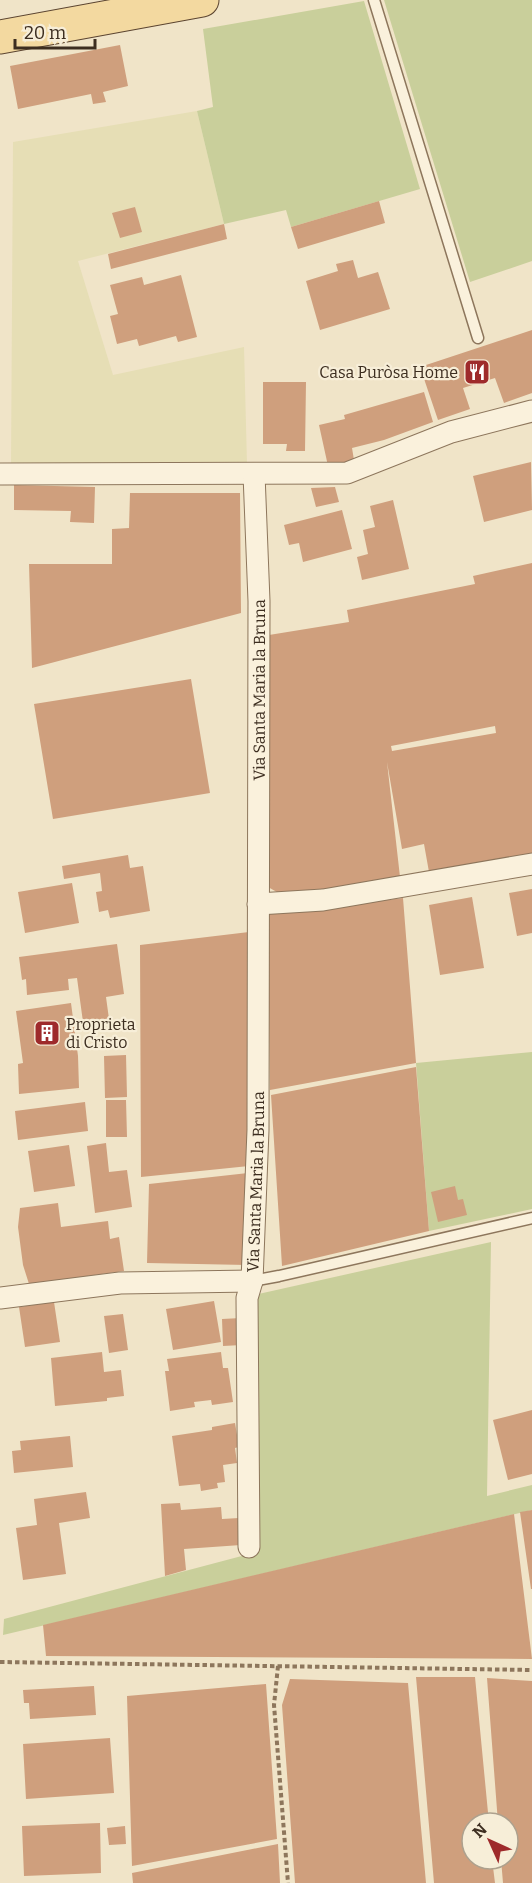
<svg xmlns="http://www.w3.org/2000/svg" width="532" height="1883" font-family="Bitter,serif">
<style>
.farmland{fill:#e6deb5}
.green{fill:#c9cf9b}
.building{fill:#cf9f7d;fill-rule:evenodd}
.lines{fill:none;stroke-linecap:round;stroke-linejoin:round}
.lane-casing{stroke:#8d765c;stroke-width:13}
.street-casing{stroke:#8d765c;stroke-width:23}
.primary-casing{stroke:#5b4430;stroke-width:35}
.path{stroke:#8d765c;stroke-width:4;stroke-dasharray:4.5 3;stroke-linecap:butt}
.lane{stroke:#faf1dc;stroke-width:10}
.street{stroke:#faf1dc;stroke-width:21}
.primary{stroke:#f3d9a0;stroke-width:33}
.labels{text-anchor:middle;stroke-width:4.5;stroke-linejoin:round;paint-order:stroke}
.poi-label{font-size:16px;fill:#3d2e20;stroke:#f7eed8;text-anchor:end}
.street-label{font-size:16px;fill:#3d2e20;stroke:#f7eed8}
</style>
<rect width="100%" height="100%" fill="#f0e4c8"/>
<path class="farmland" d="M 197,111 L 224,224 L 78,261 L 113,375 L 244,347 L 247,464 L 11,466 L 13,142 Z"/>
<path class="green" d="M 384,0 L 532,0 L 532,261 L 470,282 Z
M 364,1 L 420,189 L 291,227 L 286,210 L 224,224 L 197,111 L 213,107 L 203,29 Z
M 532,1052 L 532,1209 L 429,1231 L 416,1063 Z
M 491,1242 L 487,1496 L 532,1485 L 532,1510 L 3,1635 L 4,1619 L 253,1553 L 254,1295 Z"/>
<path class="building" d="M 120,45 L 128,86 L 103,92 L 106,102 L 93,104 L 91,94 L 18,109 L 10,66 Z
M 379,201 L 385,223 L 298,249 L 291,227 Z
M 135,207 L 142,232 L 120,238 L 112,213 Z
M 224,224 L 227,239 L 111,269 L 108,254 Z
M 353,260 L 358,278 L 378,272 L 390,309 L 320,330 L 306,281 L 338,271 L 336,264 Z
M 181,275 L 197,337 L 178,342 L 176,336 L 139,346 L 137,339 L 117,344 L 110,316 L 118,314 L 110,285 L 142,277 L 144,285 Z
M 532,330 L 532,393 L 504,403 L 495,378 L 463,388 L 470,409 L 438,420 L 420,367 Z
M 263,382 L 306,382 L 305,451 L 286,451 L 287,444 L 263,444 Z
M 424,392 L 433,422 L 384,440 L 352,448 L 354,460 L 328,466 L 319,425 L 345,419 L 344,415 Z
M 531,462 L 532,510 L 484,522 L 473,476 Z
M 14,485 L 95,487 L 94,523 L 70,522 L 71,511 L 14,510 Z
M 335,487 L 339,502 L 316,507 L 311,488 Z
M 130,493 L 240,493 L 241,613 L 32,668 L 29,564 L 112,564 L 112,529 L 129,528 Z
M 393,500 L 409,569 L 362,580 L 357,557 L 368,554 L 363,530 L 375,527 L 370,506 Z
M 342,510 L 352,549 L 303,562 L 299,543 L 289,545 L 284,525 Z
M 532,563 L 532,857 L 429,872 L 424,844 L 402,849 L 387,762 L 400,877 L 284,896 L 268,887 L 265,777 L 270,776 L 269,635 L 349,622 L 347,610 L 475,584 L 473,576 ZM 495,726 L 496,733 L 392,751 L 391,746 Z
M 191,679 L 210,793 L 53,819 L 34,704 Z
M 128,855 L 130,868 L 143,866 L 150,911 L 110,918 L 108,910 L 99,912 L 96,892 L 102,891 L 100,873 L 64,879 L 62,866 Z
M 72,883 L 79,923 L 25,933 L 18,892 Z
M 532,889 L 532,933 L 517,936 L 509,893 Z
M 472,897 L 484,968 L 440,975 L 429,905 Z
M 403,898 L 416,1063 L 270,1090 L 268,914 Z
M 249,932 L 249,1166 L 141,1177 L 140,945 Z
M 117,944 L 124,994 L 106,997 L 109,1019 L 83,1022 L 77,978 L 68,979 L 69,990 L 27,995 L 26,979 L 22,980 L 19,957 Z
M 71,1003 L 78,1056 L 79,1088 L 19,1094 L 18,1064 L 23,1063 L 16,1011 Z
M 126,1055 L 127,1097 L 105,1098 L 104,1056 Z
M 416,1067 L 429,1231 L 282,1266 L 271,1095 Z
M 106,1100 L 126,1100 L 127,1137 L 106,1137 Z
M 85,1102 L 88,1131 L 18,1140 L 15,1111 Z
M 106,1143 L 109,1172 L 127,1170 L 132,1207 L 95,1213 L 87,1146 Z
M 69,1145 L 75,1186 L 34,1192 L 28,1151 Z
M 248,1173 L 247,1265 L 147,1263 L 149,1184 Z
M 455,1186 L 458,1200 L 463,1199 L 467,1215 L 438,1222 L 431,1192 Z
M 58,1203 L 61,1227 L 108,1221 L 110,1239 L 119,1237 L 124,1271 L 29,1284 L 23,1265 L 18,1227 L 20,1208 Z
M 214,1301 L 221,1342 L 173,1350 L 166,1309 Z
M 54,1302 L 60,1342 L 25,1347 L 19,1307 Z
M 123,1314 L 128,1350 L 109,1353 L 104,1316 Z
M 241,1318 L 242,1345 L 223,1346 L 222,1319 Z
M 102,1352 L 104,1372 L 121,1370 L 124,1396 L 107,1398 L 107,1401 L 55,1406 L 51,1358 Z
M 221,1352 L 223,1368 L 228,1368 L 233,1402 L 212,1405 L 211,1400 L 194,1402 L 195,1407 L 170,1411 L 165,1371 L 169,1371 L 167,1359 Z
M 532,1410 L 532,1474 L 508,1480 L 493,1420 Z
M 235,1423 L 239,1447 L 235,1448 L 237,1463 L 223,1465 L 225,1482 L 217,1483 L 218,1488 L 201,1491 L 200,1484 L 179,1486 L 172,1436 L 212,1430 L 212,1427 Z
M 70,1436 L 73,1467 L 14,1473 L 12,1451 L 21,1450 L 20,1441 Z
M 86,1492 L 90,1518 L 59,1523 L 66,1574 L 23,1580 L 16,1528 L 37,1525 L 34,1499 Z
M 180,1503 L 181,1510 L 221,1507 L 222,1519 L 239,1518 L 241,1545 L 184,1549 L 186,1570 L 165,1576 L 161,1504 Z
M 532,1510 L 532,1589 L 531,1589 L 520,1512 Z
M 514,1514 L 532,1659 L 46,1656 L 43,1625 Z
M 416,1677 L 475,1677 L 489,1823 L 472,1823 L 472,1859 L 492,1859 L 495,1883 L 434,1883 Z
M 487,1678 L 532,1681 L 532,1883 L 503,1883 L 501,1859 L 508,1859 L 508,1823 L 498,1823 Z
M 290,1679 L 408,1683 L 426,1883 L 295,1883 L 282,1705 Z
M 266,1684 L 277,1839 L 132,1866 L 127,1696 Z
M 94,1686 L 96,1715 L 30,1719 L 29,1703 L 24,1703 L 23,1690 Z
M 110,1738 L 114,1793 L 26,1799 L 23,1744 Z
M 100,1823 L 101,1873 L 24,1876 L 22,1826 Z
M 125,1826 L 126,1844 L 109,1845 L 107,1828 Z
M 278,1844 L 280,1883 L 133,1883 L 132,1873 Z"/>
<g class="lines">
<g class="lane-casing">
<path id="lane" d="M 374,0 L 478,338
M 252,1281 L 279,1276 L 532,1218"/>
</g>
<g class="street-casing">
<g id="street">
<path d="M 0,474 L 347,473 L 451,432 L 532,411"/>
<path d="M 258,904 L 323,900 L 532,864"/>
<path d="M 0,1298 L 120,1283 L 252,1281"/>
<path id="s1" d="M 249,1547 L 247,1298 L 252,1281 L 258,1130 L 259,601 L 254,474"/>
</g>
</g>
<g class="primary-casing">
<path id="primary" d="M 0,37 L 202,0"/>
</g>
<path class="path" d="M 0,1662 L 532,1670
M 278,1666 L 274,1705 L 288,1883"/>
<use href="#lane" class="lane"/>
<use href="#street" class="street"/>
<use href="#primary" class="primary"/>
</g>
<defs>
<g id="restaurant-square" transform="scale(1.35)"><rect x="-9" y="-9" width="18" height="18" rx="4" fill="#9e2a2b" stroke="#f7eed8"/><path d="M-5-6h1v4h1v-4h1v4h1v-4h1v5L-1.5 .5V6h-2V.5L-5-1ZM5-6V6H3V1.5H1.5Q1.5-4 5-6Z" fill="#fff"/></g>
<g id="building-square" transform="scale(1.35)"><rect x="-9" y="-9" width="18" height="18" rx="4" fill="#9e2a2b" stroke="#f7eed8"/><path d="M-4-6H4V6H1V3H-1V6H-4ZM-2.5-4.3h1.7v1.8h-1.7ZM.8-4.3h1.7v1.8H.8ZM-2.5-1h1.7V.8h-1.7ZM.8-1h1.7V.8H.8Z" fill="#fff"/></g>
</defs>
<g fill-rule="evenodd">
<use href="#restaurant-square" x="477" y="372"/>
<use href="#building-square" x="47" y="1033"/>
</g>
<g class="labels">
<g class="poi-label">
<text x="458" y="378">Casa Puròsa Home</text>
<text x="66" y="1030" text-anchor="start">Proprieta<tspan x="66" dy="18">di Cristo</tspan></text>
</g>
<g class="street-label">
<text dy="6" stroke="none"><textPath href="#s1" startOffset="858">Via Santa Maria la Bruna</textPath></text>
<text dy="6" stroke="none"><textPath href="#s1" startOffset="366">Via Santa Maria la Bruna</textPath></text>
</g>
</g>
<g transform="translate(490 1841) rotate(315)"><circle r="28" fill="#f7eed8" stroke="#ada18e" stroke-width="1.5"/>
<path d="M0-4.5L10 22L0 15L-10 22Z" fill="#9e2a2b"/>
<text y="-9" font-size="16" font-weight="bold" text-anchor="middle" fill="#3d2e20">N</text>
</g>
<path d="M15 39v9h80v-9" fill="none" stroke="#3d2e20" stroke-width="3"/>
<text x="24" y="39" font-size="18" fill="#3d2e20" stroke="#f7eed8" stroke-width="4.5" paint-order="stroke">20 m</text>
</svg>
